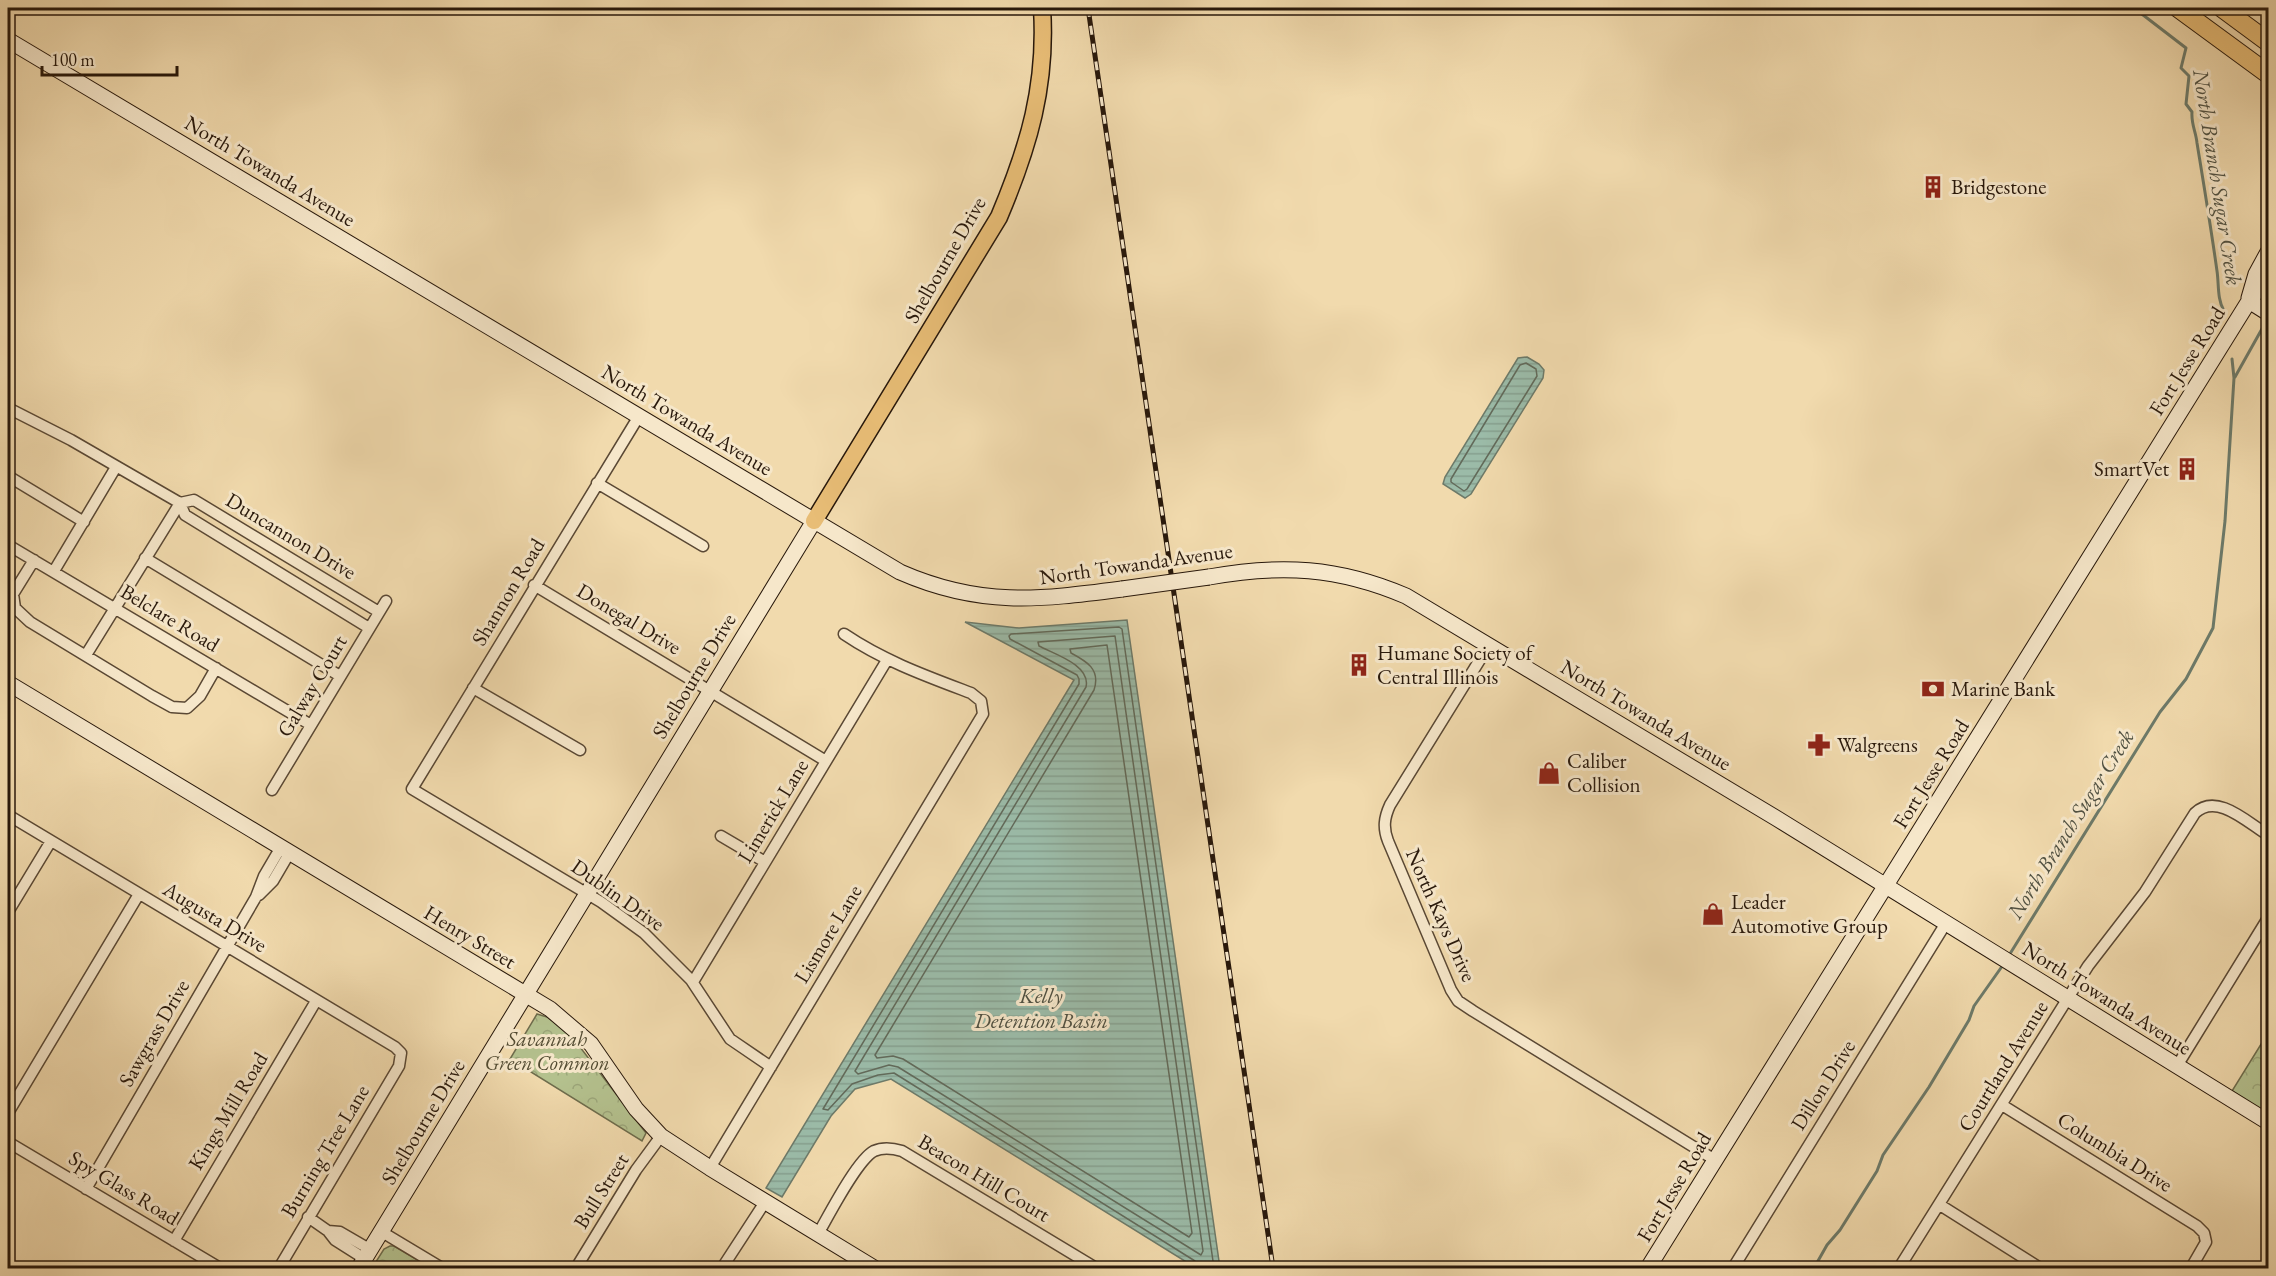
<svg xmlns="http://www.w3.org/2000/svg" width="2276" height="1276" font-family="'EB Garamond',serif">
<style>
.park{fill:url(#park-crowns);stroke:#6e6c4c;stroke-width:1.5}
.water{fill:url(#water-rules);stroke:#6d7a69;stroke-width:1.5}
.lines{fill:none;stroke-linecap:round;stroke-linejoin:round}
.shore{stroke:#626a5a;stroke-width:1.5}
.stream{stroke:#6d7a69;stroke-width:3}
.street-casing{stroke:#5a4834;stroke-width:13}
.secondary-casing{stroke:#28180b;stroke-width:17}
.primary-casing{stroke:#28180b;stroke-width:19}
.highway-casing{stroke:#28180b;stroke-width:20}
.street{stroke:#f6e7ca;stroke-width:10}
.secondary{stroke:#f6e7ca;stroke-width:15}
.primary{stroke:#e8bd76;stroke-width:16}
.highway{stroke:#e8bd76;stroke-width:18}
.rail-casing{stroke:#28180b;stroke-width:5}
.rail{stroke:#f6e7ca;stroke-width:3;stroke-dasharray:9;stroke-linecap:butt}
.secondary-bridge-casing{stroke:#28180b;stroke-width:17;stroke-linecap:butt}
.secondary-bridge{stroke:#f6e7ca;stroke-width:15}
.labels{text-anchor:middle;stroke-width:6;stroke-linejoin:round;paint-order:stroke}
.street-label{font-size:21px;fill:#28180b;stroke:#f6e7ca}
.poi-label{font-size:21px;fill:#28180b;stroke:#f6e7ca;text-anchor:start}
.park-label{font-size:21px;font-style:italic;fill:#524b32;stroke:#f6e7ca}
.water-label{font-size:22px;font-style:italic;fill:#505142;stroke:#f6e7ca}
</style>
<defs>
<pattern id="park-crowns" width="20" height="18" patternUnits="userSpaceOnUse" patternTransform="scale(1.5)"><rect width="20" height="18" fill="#b4c18e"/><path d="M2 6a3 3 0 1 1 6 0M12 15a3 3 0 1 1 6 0" fill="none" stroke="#9ba579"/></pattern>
<pattern id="water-rules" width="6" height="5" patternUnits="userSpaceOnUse" patternTransform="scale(1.5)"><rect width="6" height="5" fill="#9bbba8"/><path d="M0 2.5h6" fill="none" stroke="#86a08f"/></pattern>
</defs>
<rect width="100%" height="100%" fill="#f1daad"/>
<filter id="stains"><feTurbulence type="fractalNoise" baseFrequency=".00333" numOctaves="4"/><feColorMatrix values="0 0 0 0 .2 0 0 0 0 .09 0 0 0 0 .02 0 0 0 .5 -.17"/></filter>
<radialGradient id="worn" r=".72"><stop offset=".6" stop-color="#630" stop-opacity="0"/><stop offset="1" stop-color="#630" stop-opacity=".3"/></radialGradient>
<path class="park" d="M 537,1014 L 547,1017 L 570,1034 L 646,1133 L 642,1141 L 510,1059 Z
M 2268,1033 L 2268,1114 L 2232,1091 Z
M 390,1246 L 394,1246 L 431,1268 L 372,1268 L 384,1249 Z"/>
<path class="water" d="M 1527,357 L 1539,364 L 1544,370 L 1543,378 L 1471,494 L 1465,498 L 1443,484 L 1445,477 L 1518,358 Z
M 1127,620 L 1220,1268 L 1196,1268 L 891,1079 L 855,1089 L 831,1116 L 782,1197 L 766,1188 L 1074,680 L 965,622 L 1019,628 Z"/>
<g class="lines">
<path class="shore" d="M 1526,363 L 1536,369 L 1537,376 L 1467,489 L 1464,491 L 1451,482 L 1451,479 L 1520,365 Z
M 1115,636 L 1203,1251 L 1201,1255 L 898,1067 L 889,1065 L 858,1074 L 855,1071 L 1086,687 C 1091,665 1054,654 1039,646 L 1038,642 Z
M 1107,645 L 1192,1233 L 1189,1237 L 903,1059 L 893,1056 L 877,1058 L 875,1055 L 1094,690 C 1101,669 1086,661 1071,653 L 1070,649 Z
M 1199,1268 L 1195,1261 L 894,1073 L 878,1075 L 852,1084 L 828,1110 L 823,1109 L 1079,684 L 1079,679 L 1077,675 L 1010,639 L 1009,636 L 1011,634 L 1119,627 L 1122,629 L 1214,1268"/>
<path class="stream" d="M 2134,8 L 2186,48 L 2181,68 L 2189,76 L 2186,104 L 2192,112 C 2191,124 2196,132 2197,143 C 2204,186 2211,228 2217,271 C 2219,284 2217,299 2224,311
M 2235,377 L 2263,327
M 2008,957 L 2160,712 L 2186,679 L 2213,628 L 2225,521 L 2234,378 L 2232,359
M 1814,1268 L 1827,1245 L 1840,1230 L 1877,1171 L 1883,1155 L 1929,1087 L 1969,1020 L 1974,1006 L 2003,965"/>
<g class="street-casing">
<path id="street" d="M 8,408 L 71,440 L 180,503 L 185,515 L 369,628
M 639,416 L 412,789 L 601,902 L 644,933 L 691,980 L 730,1039 L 771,1067
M 8,476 L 84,522
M 597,483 L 703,546
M 180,503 L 194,500 L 379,612
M 8,545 L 311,725
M 145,558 L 340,676
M 34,560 L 13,594 L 15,608 L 30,622 L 152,696 L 172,707 L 187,708 L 200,696 L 216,668
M 54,571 L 116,467
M 534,585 L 826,761
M 1489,645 L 1390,805 C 1384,818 1383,828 1388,841 L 1451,990 L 1458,1001 L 1473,1011 L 1715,1160
M 86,655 L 180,503
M 473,688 L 580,750
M 272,790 L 386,601
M 8,815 L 395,1047 L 401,1053 L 399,1066 L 279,1268
M 721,836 L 765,862
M 259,895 L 273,881 L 290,852
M 8,912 L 51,841
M 693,982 L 887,660
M 2177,1066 L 2268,918
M 2002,1105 L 2197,1226 L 2204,1233 L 2206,1242 L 2191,1268
M 8,1113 L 139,894
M 8,1142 L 220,1268
M 710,1168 L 983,714 L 981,701 L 971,693 C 926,676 884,661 844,634
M 86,1189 L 256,897 L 264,876 L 281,847
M 1940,1205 L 2040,1268
M 308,1217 L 328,1231 L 335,1240 L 365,1259
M 328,1231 L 340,1232 L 371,1250
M 382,1232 L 442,1268
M 818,1234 C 829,1215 857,1160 874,1151 C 883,1147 892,1148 902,1151 L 1096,1268
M 174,1241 L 316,1001
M 8,1266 L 12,1268
M 576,1268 L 636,1170 L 661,1136
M 722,1268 L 765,1202
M 1733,1268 L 1946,923
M 1899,1268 L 2088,966 L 2145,892 L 2195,813 C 2217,792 2248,823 2268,835"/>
</g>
<g class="secondary-casing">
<path id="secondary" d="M 8,40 L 900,572 C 980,607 1038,600 1122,589
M 2249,298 L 2256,274 L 2268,252
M 2249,301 L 2268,313
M 1209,577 C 1281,564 1338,567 1406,596 L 1776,818 L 2268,1122
M 8,683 L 550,1009 L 591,1044 L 636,1109 L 661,1136 L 710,1168 L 874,1268
M 359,1268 L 814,521
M 1648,1268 L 2249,301 L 2268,278"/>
</g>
<g class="primary-casing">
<path id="primary" d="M 814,521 L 999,217 C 1029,146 1047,85 1042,8"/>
</g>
<g class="highway-casing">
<path id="highway" d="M 2178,8 L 2268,74
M 2222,8 L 2268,42"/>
</g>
<use href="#street" class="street"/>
<use href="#secondary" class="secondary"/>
<use href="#primary" class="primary"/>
<use href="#highway" class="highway"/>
<g class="rail-casing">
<path id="rail" d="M 1088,8 L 1273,1268"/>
</g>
<use href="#rail" class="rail"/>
<g class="secondary-bridge-casing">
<path id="secondary-bridge" d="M 1122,589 L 1209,577"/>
</g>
<use href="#secondary-bridge" class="secondary-bridge"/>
</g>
<defs>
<g id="building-bare" transform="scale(1.8)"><path d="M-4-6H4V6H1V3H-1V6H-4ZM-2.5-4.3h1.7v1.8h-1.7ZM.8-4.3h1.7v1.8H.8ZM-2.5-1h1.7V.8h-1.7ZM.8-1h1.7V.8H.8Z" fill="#8f2418" stroke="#f6e7ca" stroke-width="2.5" paint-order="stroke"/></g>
<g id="bank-bare" transform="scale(1.8)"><path d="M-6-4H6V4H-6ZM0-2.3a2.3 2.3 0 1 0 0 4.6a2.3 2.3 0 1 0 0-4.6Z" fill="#8f2418" stroke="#f6e7ca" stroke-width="2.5" paint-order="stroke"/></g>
<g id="pharmacy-bare" transform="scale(1.8)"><path d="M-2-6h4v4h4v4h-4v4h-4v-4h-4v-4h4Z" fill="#8f2418" stroke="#f6e7ca" stroke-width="2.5" paint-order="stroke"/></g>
<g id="shop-bare" transform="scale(1.8)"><path d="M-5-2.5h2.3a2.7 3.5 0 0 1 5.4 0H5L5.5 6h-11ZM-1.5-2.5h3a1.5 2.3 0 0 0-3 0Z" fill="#8f2418" stroke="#f6e7ca" stroke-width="2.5" paint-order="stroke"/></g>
</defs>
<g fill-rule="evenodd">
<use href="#building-bare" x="1933" y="187"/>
<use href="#building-bare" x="2187" y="469"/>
<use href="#building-bare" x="1359" y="665"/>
<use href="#bank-bare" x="1933" y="689"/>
<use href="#pharmacy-bare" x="1819" y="745"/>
<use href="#shop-bare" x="1549" y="773"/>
<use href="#shop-bare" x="1713" y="914"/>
</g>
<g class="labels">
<g class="street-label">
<text transform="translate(270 171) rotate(31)" y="7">North Towanda Avenue</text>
<text transform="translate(945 260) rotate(-60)" y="7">Shelbourne Drive</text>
<text transform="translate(2187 361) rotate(-58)" y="7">Fort Jesse Road</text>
<text transform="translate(687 420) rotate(31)" y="7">North Towanda Avenue</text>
<text transform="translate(291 536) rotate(31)" y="7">Duncannon Drive</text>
<text transform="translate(1136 564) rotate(-8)" y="7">North Towanda Avenue</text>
<text transform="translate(508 592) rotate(-59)" y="7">Shannon Road</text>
<text transform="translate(170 618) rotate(31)" y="7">Belclare Road</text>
<text transform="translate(629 619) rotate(31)" y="7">Donegal Drive</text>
<text transform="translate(694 676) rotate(-59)" y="7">Shelbourne Drive</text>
<text transform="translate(312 686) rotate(-59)" y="7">Galway Court</text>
<text transform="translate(1646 715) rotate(31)" y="7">North Towanda Avenue</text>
<text transform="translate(1931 774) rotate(-58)" y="7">Fort Jesse Road</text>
<text transform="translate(773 811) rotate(-59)" y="7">Limerick Lane</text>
<text transform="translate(618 895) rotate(35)" y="7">Dublin Drive</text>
<text transform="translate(1441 915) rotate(66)" y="7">North Kays Drive</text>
<text transform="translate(215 917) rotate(31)" y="7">Augusta Drive</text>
<text transform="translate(828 934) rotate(-59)" y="7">Lismore Lane</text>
<text transform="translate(470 937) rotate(31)" y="7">Henry Street</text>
<text transform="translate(2107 998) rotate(32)" y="7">North Towanda Avenue</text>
<text transform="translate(154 1033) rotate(-60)" y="7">Sawgrass Drive</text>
<text transform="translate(2003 1066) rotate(-58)" y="7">Courtland Avenue</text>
<text transform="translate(1823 1085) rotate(-58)" y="7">Dillon Drive</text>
<text transform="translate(228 1111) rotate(-59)" y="7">Kings Mill Road</text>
<text transform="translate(423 1122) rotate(-59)" y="7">Shelbourne Drive</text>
<text transform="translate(325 1151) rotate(-59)" y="7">Burning Tree Lane</text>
<text transform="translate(2115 1152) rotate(32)" y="7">Columbia Drive</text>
<text transform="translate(984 1178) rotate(31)" y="7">Beacon Hill Court</text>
<text transform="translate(1674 1187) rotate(-59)" y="7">Fort Jesse Road</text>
<text transform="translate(124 1188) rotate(31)" y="7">Spy Glass Road</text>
<text transform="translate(601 1191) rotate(-58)" y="7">Bull Street</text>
</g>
<g class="poi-label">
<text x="1951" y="194">Bridgestone</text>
<text x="2169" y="476" text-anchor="end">SmartVet</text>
<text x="1377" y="660">Humane Society of<tspan x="1377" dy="24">Central Illinois</tspan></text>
<text x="1951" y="696">Marine Bank</text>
<text x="1837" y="752">Walgreens</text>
<text x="1567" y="768">Caliber<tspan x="1567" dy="24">Collision</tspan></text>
<text x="1731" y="909">Leader<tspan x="1731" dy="24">Automotive Group</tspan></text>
</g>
<g class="park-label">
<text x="547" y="1046">Savannah<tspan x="547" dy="24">Green Common</tspan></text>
</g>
<g class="water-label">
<text transform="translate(2218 177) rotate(81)" y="8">North Branch Sugar Creek</text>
<text transform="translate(2070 824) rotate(-58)" y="8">North Branch Sugar Creek</text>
<text x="1041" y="1003">Kelly<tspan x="1041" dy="25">Detention Basin</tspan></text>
</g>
</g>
<rect width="2276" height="1276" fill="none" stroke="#f1daad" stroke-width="30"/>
<rect x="9" y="9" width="2258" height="1258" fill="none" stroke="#28180b" stroke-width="3"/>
<rect x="15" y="15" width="2246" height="1246" fill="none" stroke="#28180b" stroke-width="1.5"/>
<path d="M42 66v9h135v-9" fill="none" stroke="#28180b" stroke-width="3"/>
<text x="51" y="66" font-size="18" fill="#28180b" stroke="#f6e7ca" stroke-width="4.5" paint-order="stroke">100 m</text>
<rect width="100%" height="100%" filter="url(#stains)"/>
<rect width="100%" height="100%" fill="url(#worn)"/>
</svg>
